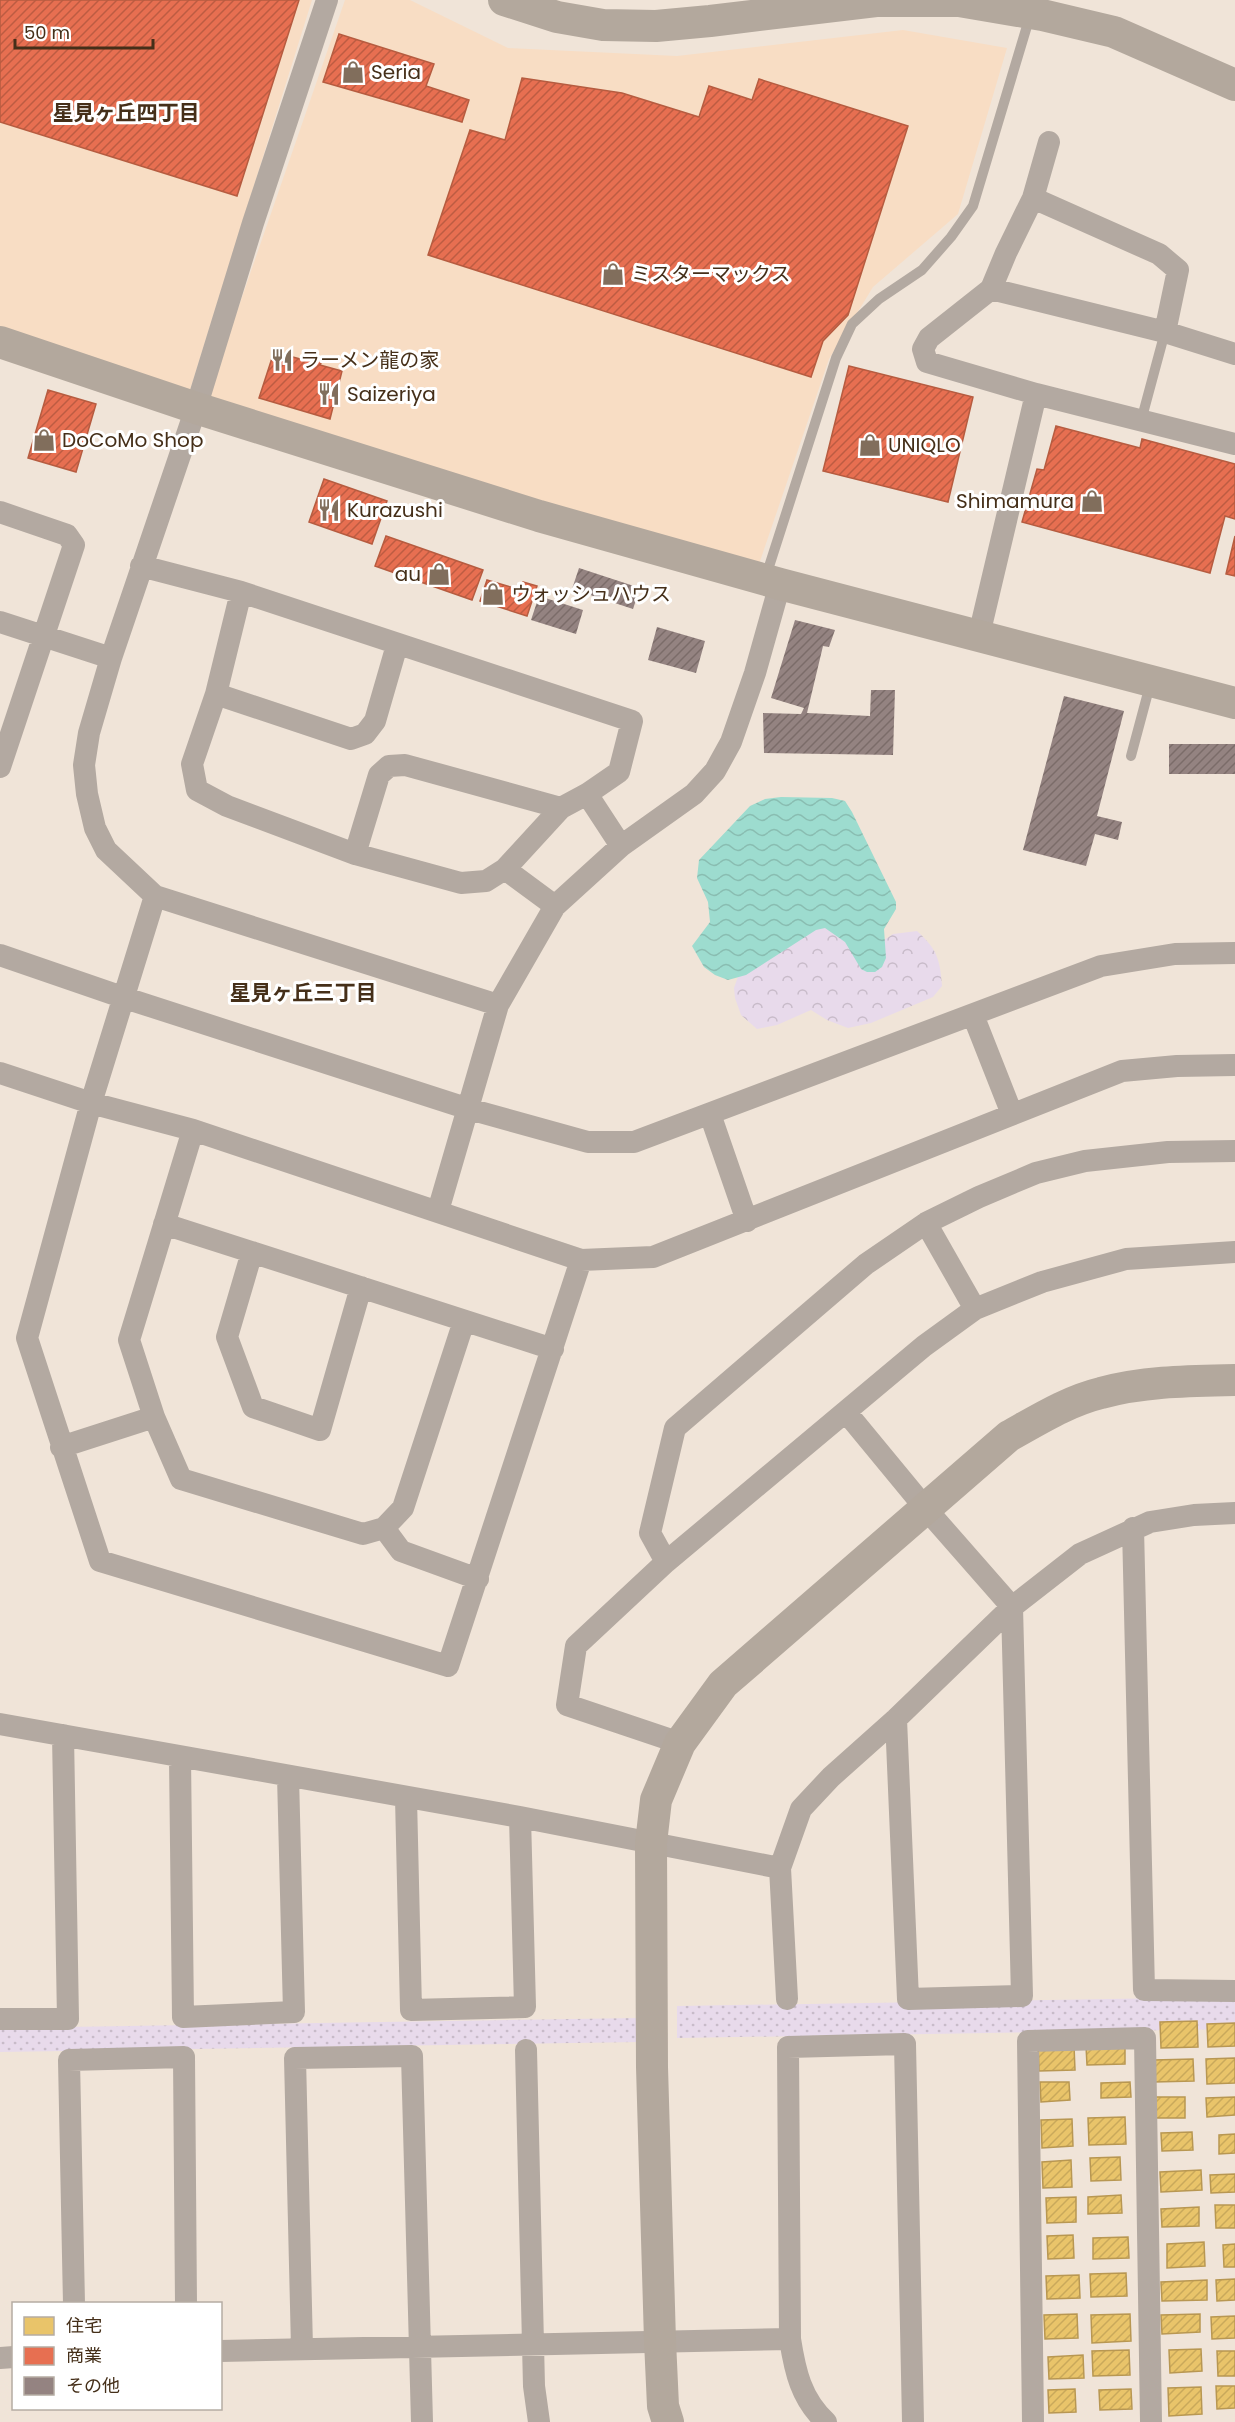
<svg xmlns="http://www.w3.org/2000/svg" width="1235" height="2422" font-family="Poppins,'Noto Sans JP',sans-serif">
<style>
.built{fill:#f8ddc4}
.forest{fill:url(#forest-crowns)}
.park{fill:url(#park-dots)}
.water{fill:url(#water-waves)}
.homes{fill:url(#homes-hatch);stroke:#b89752;stroke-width:1.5}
.shops{fill:url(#shops-hatch);stroke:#b65c40;stroke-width:1.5}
.building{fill:url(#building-hatch)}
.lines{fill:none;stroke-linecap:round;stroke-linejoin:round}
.lane{stroke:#b3a9a1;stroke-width:10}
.street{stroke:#b3a9a1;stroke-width:22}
.secondary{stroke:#b3a89d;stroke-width:32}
.labels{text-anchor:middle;stroke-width:6;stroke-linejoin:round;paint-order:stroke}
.poi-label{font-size:20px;fill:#452f19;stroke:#fff;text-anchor:start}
.neighbourhood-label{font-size:21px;font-weight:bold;fill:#452f19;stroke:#fff}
</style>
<defs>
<pattern id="forest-crowns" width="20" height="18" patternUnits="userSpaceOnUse" patternTransform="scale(1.5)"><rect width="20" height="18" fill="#e8daeb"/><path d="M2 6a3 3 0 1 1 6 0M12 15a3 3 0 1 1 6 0" fill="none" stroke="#c8bbc9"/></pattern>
<pattern id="park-dots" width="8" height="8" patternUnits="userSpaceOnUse" patternTransform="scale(1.5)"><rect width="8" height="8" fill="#e8daeb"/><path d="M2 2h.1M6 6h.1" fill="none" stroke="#c8bbc9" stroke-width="1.8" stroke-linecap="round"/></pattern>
<pattern id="water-waves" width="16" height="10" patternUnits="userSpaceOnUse" patternTransform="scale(1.5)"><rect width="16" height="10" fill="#9ddccf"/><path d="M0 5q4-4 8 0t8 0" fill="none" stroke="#89bdb1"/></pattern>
<pattern id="homes-hatch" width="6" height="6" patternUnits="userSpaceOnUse" patternTransform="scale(1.5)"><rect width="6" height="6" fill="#e9c46a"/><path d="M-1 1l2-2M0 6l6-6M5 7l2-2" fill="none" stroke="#c9a95b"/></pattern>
<pattern id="shops-hatch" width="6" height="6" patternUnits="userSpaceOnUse" patternTransform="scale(1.5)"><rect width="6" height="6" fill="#e76f51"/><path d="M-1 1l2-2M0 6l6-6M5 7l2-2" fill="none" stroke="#bd5c42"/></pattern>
<pattern id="building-hatch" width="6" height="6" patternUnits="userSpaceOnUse" patternTransform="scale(1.5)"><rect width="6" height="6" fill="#948381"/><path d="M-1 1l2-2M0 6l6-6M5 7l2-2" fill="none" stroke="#7b6c69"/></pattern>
</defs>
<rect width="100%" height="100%" fill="#f0e4d8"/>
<path class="built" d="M 0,0 L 312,0 L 190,390 L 0,332 Z
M 345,0 L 410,0 L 508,48 L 677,56 L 903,30 L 1007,48 L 958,214 L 873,287 L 829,359 L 757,570 L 207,398 Z"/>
<path class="forest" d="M 833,925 L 867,952 L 893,934 L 917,931 C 937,949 940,959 942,986 L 933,997 L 871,1023 L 848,1028 L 827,1020 L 811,1010 L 777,1025 L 757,1029 L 741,1015 L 735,998 L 734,988 L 740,971 L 796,932 Z"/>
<path class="park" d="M 1235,1997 L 1235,2029 L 677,2038 L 677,2006 Z
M 638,2018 L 638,2042 L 0,2052 L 0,2028 Z"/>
<path class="water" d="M 781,797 L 832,798 L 845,801 L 852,812 L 896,902 L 896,909 L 884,929 L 886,958 L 882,967 L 875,972 L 867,972 L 861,969 L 845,942 L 825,928 L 816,930 L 746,975 L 728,980 L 715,975 L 704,967 L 692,946 L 710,922 L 708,902 L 697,878 L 699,860 L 750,806 L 765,799 Z"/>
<path class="homes" d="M 1197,2021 L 1198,2047 L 1161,2048 L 1160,2022 Z
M 1235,2023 L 1235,2046 L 1208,2047 L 1207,2024 Z
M 1125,2045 L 1125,2064 L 1087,2065 L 1086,2046 Z
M 1074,2046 L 1075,2070 L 1039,2071 L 1038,2048 Z
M 1235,2058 L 1235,2083 L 1207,2084 L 1206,2059 Z
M 1193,2059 L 1194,2081 L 1154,2082 L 1154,2060 Z
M 1040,2082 L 1069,2082 L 1070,2100 L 1041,2102 Z
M 1130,2082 L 1131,2097 L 1101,2098 L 1101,2083 Z
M 1155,2097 L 1185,2097 L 1185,2118 L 1155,2118 Z
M 1235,2097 L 1235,2115 L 1207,2117 L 1206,2098 Z
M 1125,2117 L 1126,2144 L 1089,2145 L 1088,2118 Z
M 1072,2119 L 1073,2146 L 1042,2148 L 1041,2120 Z
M 1192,2132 L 1193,2150 L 1162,2151 L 1161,2133 Z
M 1235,2134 L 1235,2153 L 1219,2154 L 1219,2135 Z
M 1120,2157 L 1121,2180 L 1091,2181 L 1090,2158 Z
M 1071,2160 L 1072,2187 L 1043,2188 L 1042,2162 Z
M 1201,2170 L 1202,2190 L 1161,2192 L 1160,2172 Z
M 1235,2174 L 1235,2192 L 1211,2193 L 1210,2175 Z
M 1121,2195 L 1122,2213 L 1088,2214 L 1088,2197 Z
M 1076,2197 L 1076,2222 L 1047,2223 L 1046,2198 Z
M 1215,2205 L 1235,2205 L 1235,2228 L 1216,2228 Z
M 1199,2207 L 1199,2226 L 1162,2227 L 1161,2209 Z
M 1073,2235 L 1074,2258 L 1048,2259 L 1047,2236 Z
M 1128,2237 L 1129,2258 L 1093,2259 L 1093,2238 Z
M 1204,2242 L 1205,2266 L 1167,2268 L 1167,2244 Z
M 1235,2244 L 1235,2267 L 1224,2267 L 1223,2245 Z
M 1126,2273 L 1127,2296 L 1091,2297 L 1090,2274 Z
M 1079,2275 L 1080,2298 L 1047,2299 L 1046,2276 Z
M 1235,2279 L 1235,2300 L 1217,2301 L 1216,2280 Z
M 1207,2280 L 1207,2300 L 1162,2301 L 1161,2282 Z
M 1077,2314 L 1078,2338 L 1045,2339 L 1044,2315 Z
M 1130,2314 L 1131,2341 L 1092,2343 L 1091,2315 Z
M 1200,2314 L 1200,2332 L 1162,2334 L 1161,2315 Z
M 1235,2316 L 1235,2338 L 1212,2339 L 1211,2317 Z
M 1201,2349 L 1202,2371 L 1170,2373 L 1169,2350 Z
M 1129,2350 L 1130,2375 L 1093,2376 L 1092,2351 Z
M 1217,2351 L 1235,2351 L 1235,2376 L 1218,2376 Z
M 1083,2355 L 1084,2378 L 1049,2379 L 1048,2357 Z
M 1216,2386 L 1235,2386 L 1235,2408 L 1217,2409 Z
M 1201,2387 L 1202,2414 L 1169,2416 L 1168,2388 Z
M 1075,2389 L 1076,2412 L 1049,2413 L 1048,2390 Z
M 1131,2389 L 1132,2409 L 1100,2410 L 1099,2390 Z"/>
<path class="shops" d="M 0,0 L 299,0 L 237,196 L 0,122 Z
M 339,34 L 434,64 L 426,86 L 469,100 L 462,122 L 323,82 Z
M 522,78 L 622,93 L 699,117 L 709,86 L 752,100 L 759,79 L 908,126 L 848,315 L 823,341 L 811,377 L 428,255 L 470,130 L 505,140 Z
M 274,352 L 304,360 L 305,356 L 322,361 L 320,365 L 342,371 L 330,419 L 259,398 Z
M 849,366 L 973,397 L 948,502 L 823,471 Z
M 48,390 L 96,404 L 76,472 L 28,458 Z
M 1056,426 L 1140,448 L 1142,439 L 1235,464 L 1235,519 L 1225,516 L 1210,573 L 1022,522 L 1037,469 L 1044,470 Z
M 324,479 L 387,501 L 372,544 L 309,522 Z
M 386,536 L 483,570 L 472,600 L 375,566 Z
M 1235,536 L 1235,576 L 1226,574 Z
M 487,580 L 521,590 L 523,582 L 537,586 L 527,616 L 480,601 Z"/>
<path class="building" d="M 579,568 L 640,588 L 633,609 L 572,589 Z
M 539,596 L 583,610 L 576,634 L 531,620 Z
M 795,620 L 835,630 L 829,647 L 823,646 L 807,713 L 870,716 L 871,690 L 895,690 L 893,755 L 764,753 L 763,713 L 801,714 L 804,708 L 771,698 Z
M 657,627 L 705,641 L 696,673 L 648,660 Z
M 1064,696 L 1124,711 L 1097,816 L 1122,822 L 1118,840 L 1095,834 L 1086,866 L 1023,850 Z
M 1169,744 L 1235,744 L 1235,774 L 1169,774 Z"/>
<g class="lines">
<path class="lane" d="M 1141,421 L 1165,332
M 766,576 L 836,358 L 852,324 L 879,299 L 922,270 L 951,237 L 973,206 L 1030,16
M 1131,756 L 1150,685"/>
<path class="street" d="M 327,0 L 253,223 L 196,408 L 111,658 L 89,733 L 84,765 L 87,794 L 95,828 L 106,850 L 155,896 L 498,1005
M 1033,198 L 1159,254 L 1178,270 L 1165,332
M 991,289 L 1165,332 L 1235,354
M 1036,394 L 1235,444
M 0,512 L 67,535 L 74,545 L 0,767
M 141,566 L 241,592 L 632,721 L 619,772 L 587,794 L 561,808 L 505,869 L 486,881 L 461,883 L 355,854 L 227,806 L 197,790 L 192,764 L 216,694 L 241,592
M 0,622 L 111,658
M 979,635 L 1036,394 L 927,362 L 923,349 L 929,338 L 991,289 L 1006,253 L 1033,198 L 1049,142
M 216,694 L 351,739 L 365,734 L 375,721 L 397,645
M 587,794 L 621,846
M 355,854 L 379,775 L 389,766 L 405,765 L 561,808
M 505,869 L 555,906
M 155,896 L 91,1103 L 27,1338 L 100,1561 L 448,1666 L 581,1260
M 0,955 L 125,998 L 469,1109 L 588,1142 L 634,1142 L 1101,966 L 1175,954 L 1235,953
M 973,1015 L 1012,1114
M 0,1073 L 91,1103 L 193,1130 L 581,1260 L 653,1257 L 1122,1071 L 1177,1066 L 1235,1065
M 710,1114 L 747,1221
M 193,1130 L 129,1340 L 154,1417 L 181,1479 L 363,1534 L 384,1528 L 403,1508 L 464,1321
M 438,1211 L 498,1005 L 555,906 L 621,846 L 694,794 L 715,771 L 731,742 L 755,673 L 780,584
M 926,1223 L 975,1309
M 164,1224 L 553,1349
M 252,1252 L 227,1337 L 253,1407 L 320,1430 L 361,1287
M 846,1412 L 926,1509 L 1012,1607 L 1022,1996 L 908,1999 L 896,1719
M 61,1447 L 154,1417
M 384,1528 L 401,1551 L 478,1579
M 1133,1528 L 1144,1990 L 1235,1991
M 666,1562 L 650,1533 L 675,1428 L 866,1264 L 926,1223 L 979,1197 L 1036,1173 L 1085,1161 L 1168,1152 L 1235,1151
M 0,1724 L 520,1817 L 780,1868
M 680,1743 L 567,1705 L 576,1646 L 666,1562 L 924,1346 L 975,1309 L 1042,1282 L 1126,1259 L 1235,1252
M 180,1757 L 183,2017 L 294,2012 L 288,1776
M 406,1798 L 411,2010 L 525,2007 L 520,1817
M 787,1999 L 780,1868 L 801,1809 L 831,1777 L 896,1719 L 1012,1607 L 1080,1554 L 1150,1522 L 1194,1515 L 1235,1513
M 0,2019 L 68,2019 L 63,1735
M 526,2050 L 534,2386 L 539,2422
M 74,2304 L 69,2060 L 184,2057 L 186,2304
M 302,2348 L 295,2058 L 412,2056 L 422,2422
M 220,2351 L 790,2339
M 0,2358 L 14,2357
M 826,2422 C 801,2399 795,2371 790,2339 L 788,2047 L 905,2044 L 913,2422
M 1033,2422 L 1028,2041 L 1145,2038 L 1151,2422"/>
<path class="secondary" d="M 504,0 L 557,17 L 603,25 L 656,26 L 710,21 L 876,1 L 959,1 L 1042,15 L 1114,32 L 1235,85
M 0,342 L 196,408 L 539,516 L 780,584 L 1235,703
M 668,2422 L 663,2406 L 660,2341 L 652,2067 L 651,1843 L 656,1800 L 680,1743 L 723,1684 L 1009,1436 C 1038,1420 1068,1401 1101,1393 C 1145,1381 1191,1381 1235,1380"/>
</g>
<defs>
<g id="shop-bare" transform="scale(1.8)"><path d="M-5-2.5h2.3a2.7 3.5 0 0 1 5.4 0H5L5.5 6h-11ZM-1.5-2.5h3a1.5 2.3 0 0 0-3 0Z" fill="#816e5c" stroke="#fff" stroke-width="2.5" paint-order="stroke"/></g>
<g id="restaurant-bare" transform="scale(1.8)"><path d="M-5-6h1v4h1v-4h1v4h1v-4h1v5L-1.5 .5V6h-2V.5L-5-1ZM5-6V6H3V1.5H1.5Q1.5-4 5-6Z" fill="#816e5c" stroke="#fff" stroke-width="2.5" paint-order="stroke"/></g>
</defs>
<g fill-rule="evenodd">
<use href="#shop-bare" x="353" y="72"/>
<use href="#shop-bare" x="613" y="274"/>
<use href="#restaurant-bare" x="282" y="360"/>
<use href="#restaurant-bare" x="329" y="394"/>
<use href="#shop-bare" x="44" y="440"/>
<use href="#shop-bare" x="870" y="445"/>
<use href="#shop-bare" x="1092" y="501"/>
<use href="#restaurant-bare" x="329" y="510"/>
<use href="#shop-bare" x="439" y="574"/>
<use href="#shop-bare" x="493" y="594"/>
</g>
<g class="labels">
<g class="poi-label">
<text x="371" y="79">Seria</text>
<text x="631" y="281">ミスターマックス</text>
<text x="300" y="367">ラーメン龍の家</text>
<text x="347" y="401">Saizeriya</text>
<text x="62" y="447">DoCoMo Shop</text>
<text x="888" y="452">UNIQLO</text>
<text x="1074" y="508" text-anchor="end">Shimamura</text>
<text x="347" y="517">Kurazushi</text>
<text x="421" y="581" text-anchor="end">au</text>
<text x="511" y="601">ウォッシュハウス</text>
</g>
<g class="neighbourhood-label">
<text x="126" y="120">星見ヶ丘四丁目</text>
<text x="303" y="1000">星見ヶ丘三丁目</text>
</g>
</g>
<rect x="12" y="2302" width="210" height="108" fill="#ffffff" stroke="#b5aca3" stroke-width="1.5"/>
<rect x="24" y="2317" width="30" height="18" fill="#e9c46a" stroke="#b5aca3" stroke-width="1.5"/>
<text x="66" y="2332" font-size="18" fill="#452f19">住宅</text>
<rect x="24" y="2347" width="30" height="18" fill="#e76f51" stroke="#b5aca3" stroke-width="1.5"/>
<text x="66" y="2362" font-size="18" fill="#452f19">商業</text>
<rect x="24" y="2377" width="30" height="18" fill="#948381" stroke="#b5aca3" stroke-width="1.5"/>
<text x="66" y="2392" font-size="18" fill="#452f19">その他</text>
<path d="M15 39v9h138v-9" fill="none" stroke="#452f19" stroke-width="3"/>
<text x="24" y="39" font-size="18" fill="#452f19" stroke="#ffffff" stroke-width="4.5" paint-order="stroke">50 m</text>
</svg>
